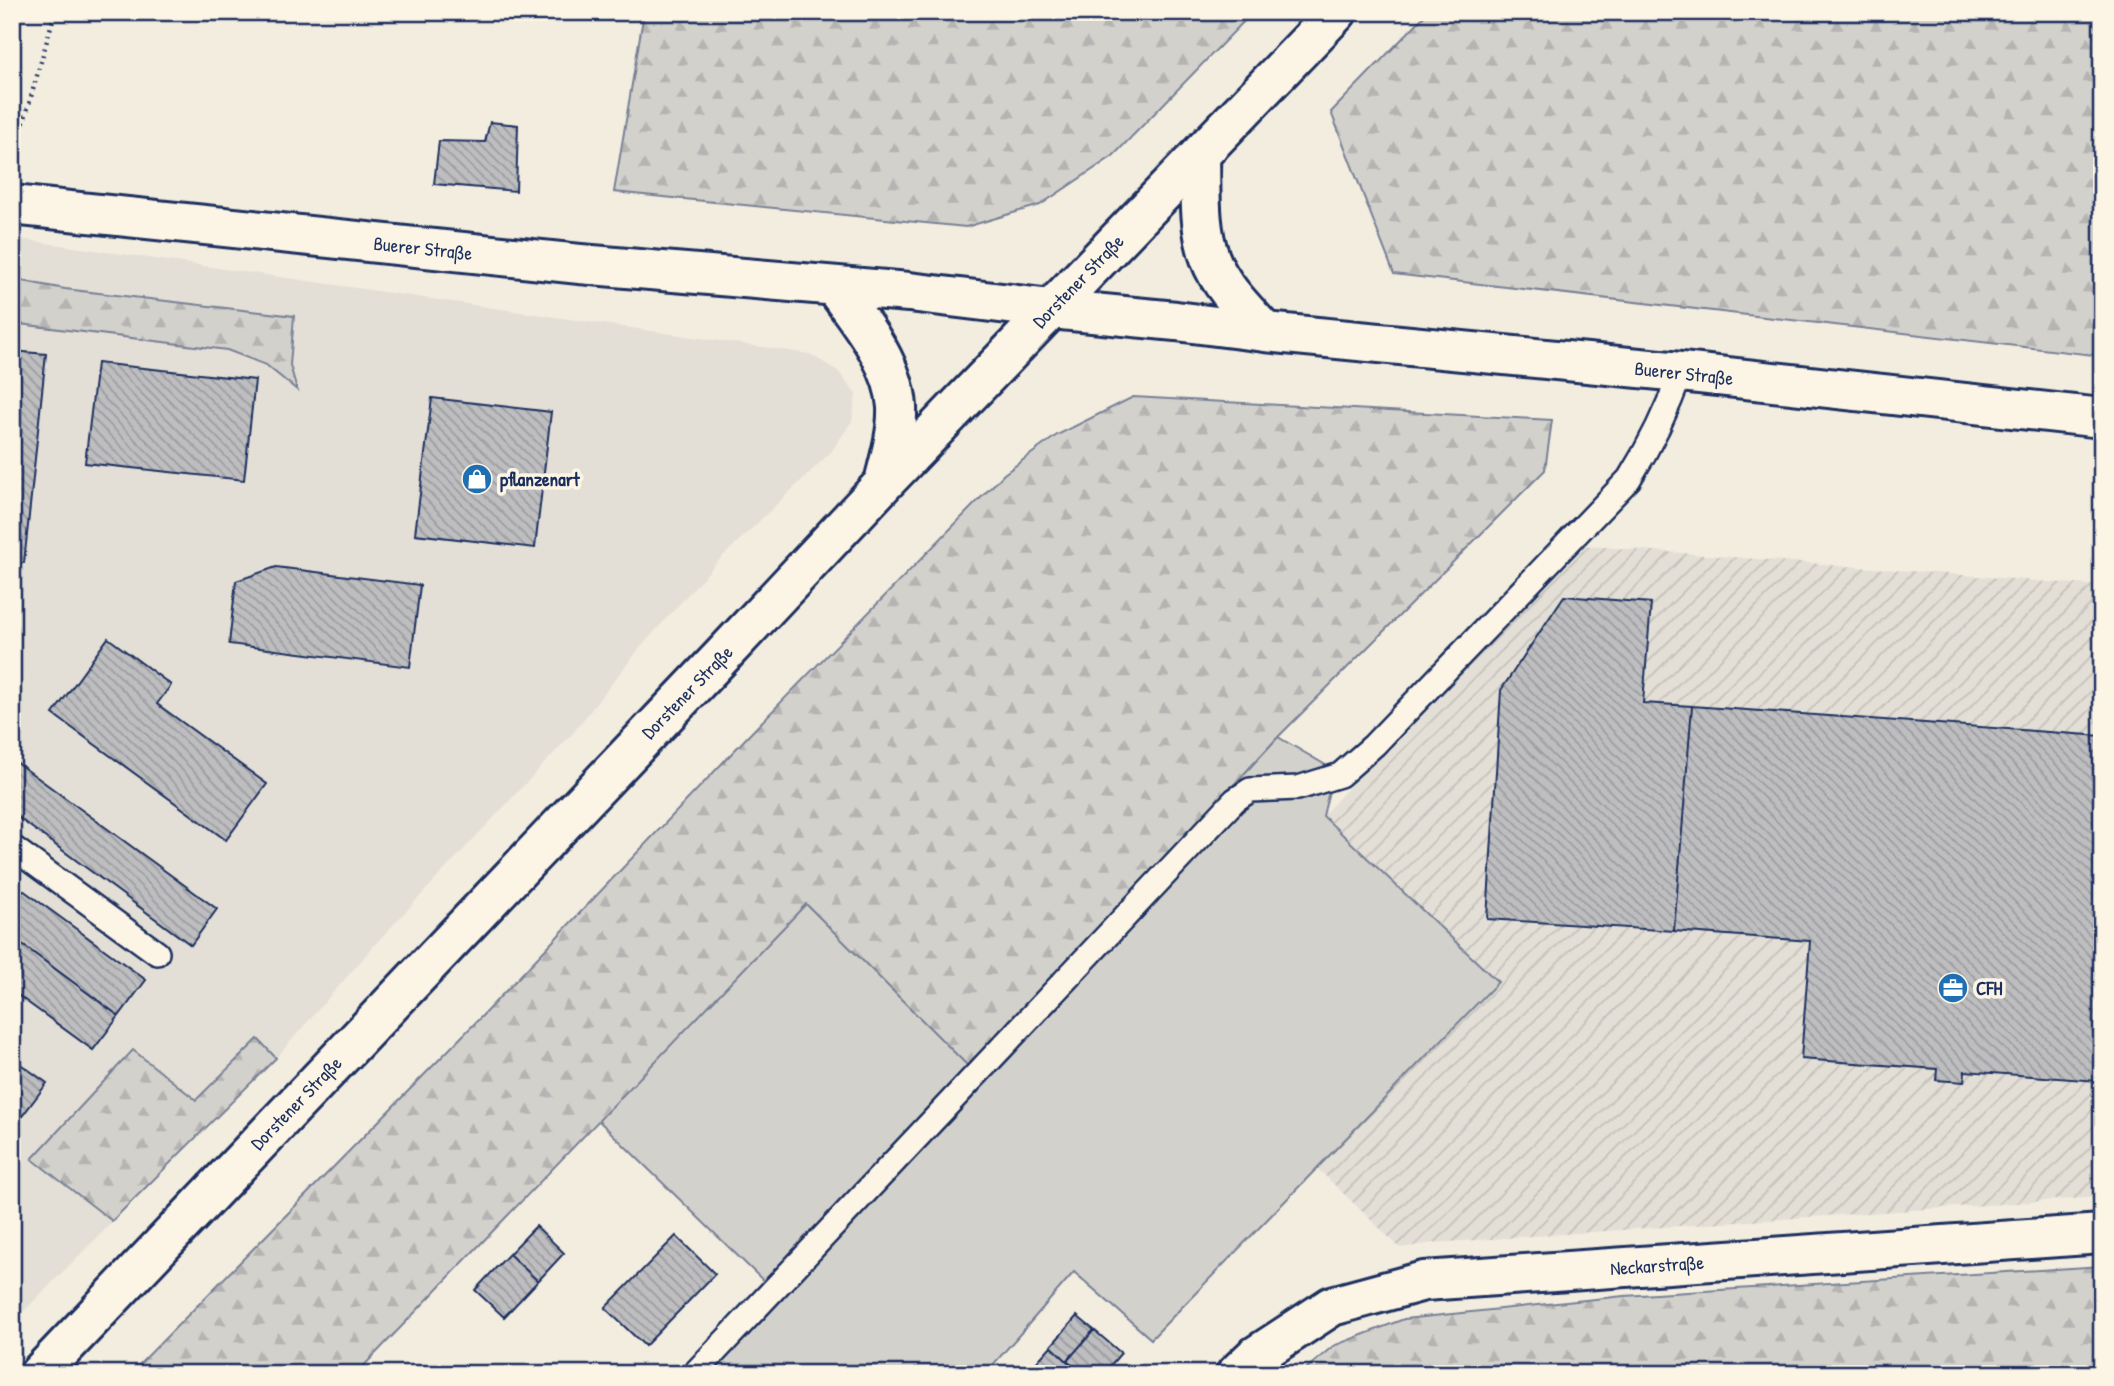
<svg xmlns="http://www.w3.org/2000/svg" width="2114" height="1386" font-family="'Patrick Hand',sans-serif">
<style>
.built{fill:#e3dfd6}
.industrial{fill:url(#industrial-furrows)}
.grass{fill:#d3d1cc;stroke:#778095;stroke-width:2}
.forest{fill:url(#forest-firs);stroke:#778095;stroke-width:2}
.building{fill:url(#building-back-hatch);stroke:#1b2f5e;stroke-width:2}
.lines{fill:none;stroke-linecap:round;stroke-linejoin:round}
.service-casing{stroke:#1b2f5e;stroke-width:28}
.minor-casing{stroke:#1b2f5e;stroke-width:44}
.tertiary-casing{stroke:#1b2f5e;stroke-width:44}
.secondary-casing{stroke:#1b2f5e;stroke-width:44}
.primary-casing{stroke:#1b2f5e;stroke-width:44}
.path{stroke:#1b2f5e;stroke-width:4.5;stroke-dasharray:2 5;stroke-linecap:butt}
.service{stroke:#fcf5e5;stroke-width:23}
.minor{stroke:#fcf5e5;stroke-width:38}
.tertiary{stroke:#fcf5e5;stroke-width:38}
.secondary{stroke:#fcf5e5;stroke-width:38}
.primary{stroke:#fcf5e5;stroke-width:38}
.labels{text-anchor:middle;stroke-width:7;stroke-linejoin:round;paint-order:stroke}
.street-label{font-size:19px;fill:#1b2f5e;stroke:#fcf5e5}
.poi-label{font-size:19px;font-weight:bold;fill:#1b2f5e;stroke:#fcf5e5;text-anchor:start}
</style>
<defs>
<pattern id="industrial-furrows" width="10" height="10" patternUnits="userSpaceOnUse" patternTransform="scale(1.75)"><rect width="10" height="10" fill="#e3dfd6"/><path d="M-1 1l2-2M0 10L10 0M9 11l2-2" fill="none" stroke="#c2c0ba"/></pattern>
<pattern id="forest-firs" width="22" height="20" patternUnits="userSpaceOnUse" patternTransform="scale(1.75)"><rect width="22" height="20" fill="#d3d1cc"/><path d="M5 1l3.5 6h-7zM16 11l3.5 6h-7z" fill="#b5b4b2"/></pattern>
<pattern id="building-back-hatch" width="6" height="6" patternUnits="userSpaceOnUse" patternTransform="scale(1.75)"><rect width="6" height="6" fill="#bebec0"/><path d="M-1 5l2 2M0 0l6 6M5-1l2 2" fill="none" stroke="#9a9b9f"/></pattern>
</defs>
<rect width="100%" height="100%" fill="#f3ede0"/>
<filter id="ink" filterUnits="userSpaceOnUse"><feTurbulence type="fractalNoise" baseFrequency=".0143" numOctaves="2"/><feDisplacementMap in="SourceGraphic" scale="14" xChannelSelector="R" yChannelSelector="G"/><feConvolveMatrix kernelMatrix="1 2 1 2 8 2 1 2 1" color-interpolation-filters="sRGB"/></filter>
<g filter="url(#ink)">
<path class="built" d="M 12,238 L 810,354 L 838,371 L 856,395 L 852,421 L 831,452 L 718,561 L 639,649 L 572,734 L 379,940 L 276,1058 L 12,1323 Z"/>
<path class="industrial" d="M 1579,545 L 2102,586 L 2102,1197 L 1434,1243 L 1400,1248 L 1317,1168 L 1498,982 L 1322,816 Z"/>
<path class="grass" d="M 1278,737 L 1334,770 L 1323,816 L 1498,982 L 1151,1339 L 1074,1272 L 985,1374 L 707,1374 L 780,1297 L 598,1120 L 806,903 L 972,1069 Z"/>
<path class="forest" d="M 644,12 L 1253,12 L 1113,156 L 1040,205 L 966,227 L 614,192 Z
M 1428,12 L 2102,12 L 2102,356 L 1394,274 L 1331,112 Z
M 12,279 L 65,289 L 294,316 L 290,365 L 297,390 L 266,365 L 227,350 L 12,323 Z
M 1133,397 L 1552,420 L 1545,470 L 1278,737 L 971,1069 L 806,904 L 356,1374 L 130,1374 L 481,1017 L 750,734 L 1004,474 L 1057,435 Z
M 258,1039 L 276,1058 L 112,1221 L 32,1159 L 133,1050 L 196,1100 Z
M 2102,1266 L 2102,1374 L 1300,1374 L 1333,1346 L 1404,1319 L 1624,1296 Z"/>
<path class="building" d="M 490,122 L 518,125 L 516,191 L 434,184 L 439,141 L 485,142 Z
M 12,351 L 46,354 L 24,563 L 12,562 Z
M 97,363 L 255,380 L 244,480 L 85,463 Z
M 432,398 L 551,412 L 535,548 L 415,534 Z
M 276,567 L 420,585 L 410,667 L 229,644 L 236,581 Z
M 1564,596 L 1651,603 L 1643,703 L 1692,706 L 1674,931 L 1487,919 L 1501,690 Z
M 108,638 L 171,685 L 157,704 L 267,784 L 226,840 L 53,714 Z
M 1692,706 L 2102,736 L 2102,1037 L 2098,1081 L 1965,1071 L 1964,1082 L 1936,1080 L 1937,1069 L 1801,1059 L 1810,941 L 1674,931 Z
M 12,759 L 217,909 L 191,945 L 12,813 Z
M 12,882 L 146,980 L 119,1016 L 12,937 Z
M 12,937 L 119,1016 L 93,1050 L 12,991 Z
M 12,1058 L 47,1083 L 20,1119 L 12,1113 Z
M 536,1226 L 564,1253 L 538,1281 L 509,1254 Z
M 676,1236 L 715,1274 L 645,1346 L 605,1308 Z
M 509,1254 L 538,1281 L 504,1317 L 475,1290 Z
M 1077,1316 L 1094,1330 L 1067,1361 L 1051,1346 Z
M 1094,1330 L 1121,1353 L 1103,1374 L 1082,1374 L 1067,1361 Z
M 1051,1346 L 1067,1361 L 1082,1374 L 1026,1374 Z"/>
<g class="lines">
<g class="service-casing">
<path id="service" d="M 12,847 L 157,953
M 694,1374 L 1235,800 L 1250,790 L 1298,788 L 1340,775 L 1374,745 L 1629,479 C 1651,444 1667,411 1681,372"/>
</g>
<g class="minor-casing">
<path id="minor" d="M 1236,1374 L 1254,1357 L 1332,1306 L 1424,1281 L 2102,1234"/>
</g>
<g class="tertiary-casing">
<path id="tertiary" d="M 1200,155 C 1201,188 1198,226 1210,258 C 1220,286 1245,310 1265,332
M 1051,309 L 1176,321 L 1265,332 L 1681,372 L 2102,418"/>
</g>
<g class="secondary-casing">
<path id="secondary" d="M 12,205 L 580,264 L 909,292 L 1051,309"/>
</g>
<g class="primary-casing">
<path id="primary" d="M 834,286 C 859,321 894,362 897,407 C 898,432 890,458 884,482
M 39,1374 L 723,655 L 884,483 L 1337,12"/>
</g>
<path class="path" d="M 12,164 L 55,12"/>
<use href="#service" class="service"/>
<use href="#minor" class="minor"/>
<use href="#tertiary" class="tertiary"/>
<use href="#secondary" class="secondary"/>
<use href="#primary" class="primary"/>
</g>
</g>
<defs>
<g id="shop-disc" transform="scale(1.575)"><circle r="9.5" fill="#1f6fb2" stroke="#fcf5e5"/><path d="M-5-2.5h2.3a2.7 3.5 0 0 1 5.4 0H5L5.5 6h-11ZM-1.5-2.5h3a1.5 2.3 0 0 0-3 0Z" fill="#fff"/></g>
<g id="office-disc" transform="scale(1.575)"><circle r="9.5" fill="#1f6fb2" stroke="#fcf5e5"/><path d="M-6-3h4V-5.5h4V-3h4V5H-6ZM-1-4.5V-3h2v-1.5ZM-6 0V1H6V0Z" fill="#fff"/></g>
</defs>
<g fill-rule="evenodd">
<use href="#shop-disc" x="477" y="479"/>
<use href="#office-disc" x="1953" y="988"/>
</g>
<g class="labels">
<g class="street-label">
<text transform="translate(423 248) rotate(6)" y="7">Buerer Straße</text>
<text transform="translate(1078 281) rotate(-46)" y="7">Dorstener Straße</text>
<text transform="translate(1684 373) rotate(6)" y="7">Buerer Straße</text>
<text transform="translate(687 692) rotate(-46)" y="7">Dorstener Straße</text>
<text transform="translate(296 1103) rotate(-46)" y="7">Dorstener Straße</text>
<text transform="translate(1657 1265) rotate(-4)" y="7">Neckarstraße</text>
</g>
<g class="poi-label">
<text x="500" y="486">pflanzenart</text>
<text x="1976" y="995">CFH</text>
</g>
</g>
<rect width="2114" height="1386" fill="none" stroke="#fcf5e5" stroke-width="42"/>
<rect x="21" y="21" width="2072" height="1344" fill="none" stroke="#1b2f5e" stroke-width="2.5" filter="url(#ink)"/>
</svg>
